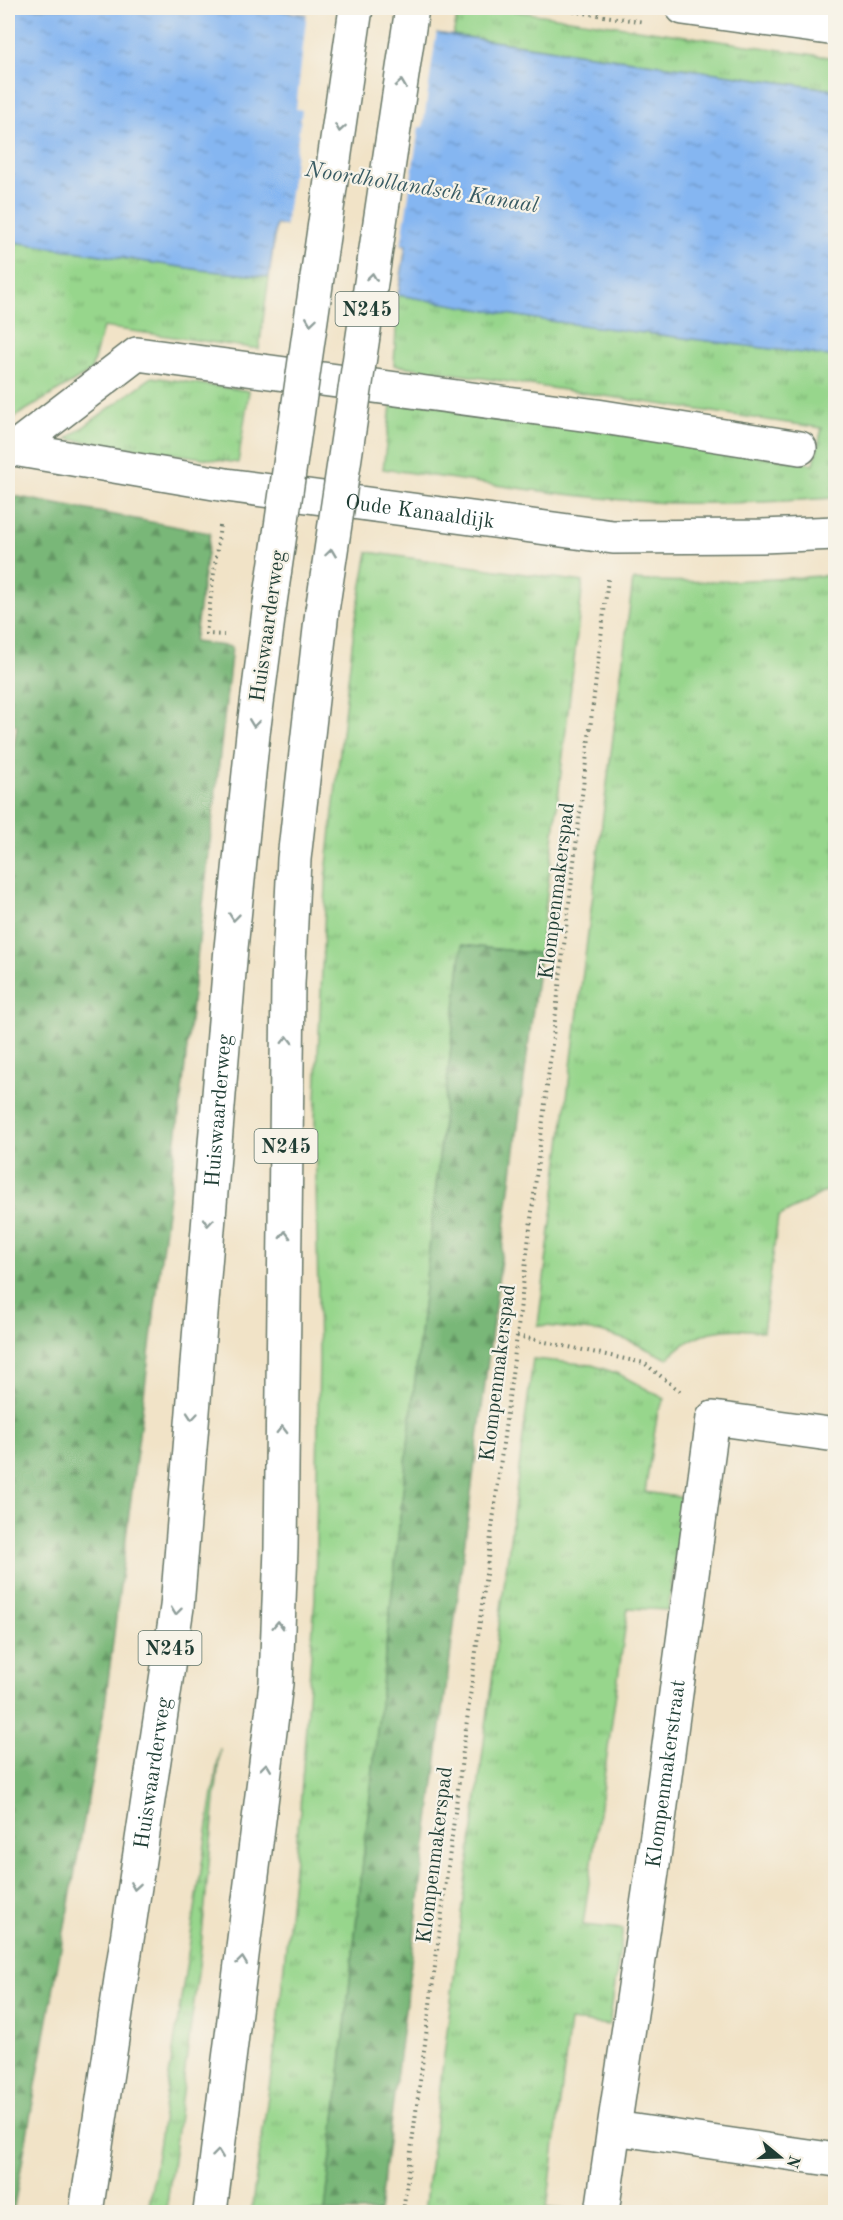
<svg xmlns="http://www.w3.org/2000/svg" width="843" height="2220" font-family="'Old Standard TT',serif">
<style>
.grass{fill:url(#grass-tufts);stroke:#5b8a60;stroke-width:1.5}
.forest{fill:url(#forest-firs);stroke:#4c7a56;stroke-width:1.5}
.water{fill:url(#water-ripples);stroke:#527a92;stroke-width:1.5}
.pier{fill:#f1e3c7}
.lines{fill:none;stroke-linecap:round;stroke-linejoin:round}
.minor-casing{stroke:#687767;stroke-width:36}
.major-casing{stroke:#687767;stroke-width:36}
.highway-casing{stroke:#687767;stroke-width:36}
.path{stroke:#687767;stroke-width:4;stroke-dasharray:1.5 4.5;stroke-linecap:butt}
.minor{stroke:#fff;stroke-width:33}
.major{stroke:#fff;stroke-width:33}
.highway{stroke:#fff;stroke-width:33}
.highway-bridge-casing{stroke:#687767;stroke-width:36;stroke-linecap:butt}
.highway-bridge{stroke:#fff;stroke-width:33}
.oneway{stroke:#8f9e9a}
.labels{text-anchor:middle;stroke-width:4.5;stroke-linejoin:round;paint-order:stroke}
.shield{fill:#f7f3e8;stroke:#60746a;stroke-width:1.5}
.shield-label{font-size:20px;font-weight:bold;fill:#1f3d34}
.street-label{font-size:21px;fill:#1f3d34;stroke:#f7f3e8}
.water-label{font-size:22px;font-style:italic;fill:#385b63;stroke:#f7f3e8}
</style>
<defs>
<pattern id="grass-tufts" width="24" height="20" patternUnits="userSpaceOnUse" patternTransform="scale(1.5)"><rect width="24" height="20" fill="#97d68c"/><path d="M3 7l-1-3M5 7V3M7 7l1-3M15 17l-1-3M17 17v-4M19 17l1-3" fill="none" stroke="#7baf73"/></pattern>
<pattern id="forest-firs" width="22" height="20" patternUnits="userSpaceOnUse" patternTransform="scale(1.5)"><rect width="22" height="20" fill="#79b778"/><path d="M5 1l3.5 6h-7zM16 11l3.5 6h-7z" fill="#639663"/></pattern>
<pattern id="water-ripples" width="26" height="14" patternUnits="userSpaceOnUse" patternTransform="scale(1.5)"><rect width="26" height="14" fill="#85b6f1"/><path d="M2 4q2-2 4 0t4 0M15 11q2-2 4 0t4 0" fill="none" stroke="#6c95c4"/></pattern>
</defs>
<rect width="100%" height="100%" fill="#f7f3e8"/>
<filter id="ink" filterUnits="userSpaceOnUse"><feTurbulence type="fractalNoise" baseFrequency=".0167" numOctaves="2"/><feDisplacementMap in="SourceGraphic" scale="12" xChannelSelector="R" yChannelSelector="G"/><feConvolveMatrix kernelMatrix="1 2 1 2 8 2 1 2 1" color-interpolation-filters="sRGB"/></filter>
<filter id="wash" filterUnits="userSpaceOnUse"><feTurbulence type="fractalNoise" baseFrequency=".008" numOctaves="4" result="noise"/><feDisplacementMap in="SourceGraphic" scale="24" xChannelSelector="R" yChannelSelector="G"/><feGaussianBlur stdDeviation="1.35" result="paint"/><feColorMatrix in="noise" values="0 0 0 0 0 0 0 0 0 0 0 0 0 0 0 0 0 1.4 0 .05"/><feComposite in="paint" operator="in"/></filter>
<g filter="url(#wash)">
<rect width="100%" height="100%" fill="#f1e3c7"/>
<path class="grass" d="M 459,8 L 494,8 L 835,58 L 835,90 L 453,35 Z
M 8,241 L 201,270 L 269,277 L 259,349 L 103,327 L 91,371 L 8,421 Z
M 398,295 L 542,320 L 835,357 L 835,498 C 769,502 702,506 635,501 C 551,495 467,480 383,469 L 392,398 L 814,464 L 822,428 L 394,365 Z
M 152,377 L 249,391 L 238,463 L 67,439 Z
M 368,552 L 583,582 L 540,954 L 462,945 L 325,2212 L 251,2212 L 277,2034 L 300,1809 L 315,1598 L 319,1357 L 315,1118 L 327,865 L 354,628 Z
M 835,575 L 835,1186 L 778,1217 L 763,1332 C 729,1325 692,1330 668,1359 L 632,1342 L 601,1332 L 538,1325 L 633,580 C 701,584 767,580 835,575 Z
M 533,1359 L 592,1365 L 619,1374 L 665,1399 L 658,1411 L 645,1492 L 684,1498 L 668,1610 L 628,1608 L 583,1925 L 623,1929 L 609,2025 L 570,2021 L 547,2208 L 584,2212 L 424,2212 Z
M 220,1748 L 200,1957 L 166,2212 L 148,2212 Z"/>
<path class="forest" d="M 8,495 L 210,533 L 194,642 L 232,647 L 182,1092 L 105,1705 L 13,2212 L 8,2212 L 8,787 L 17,725 L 8,723 Z
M 462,945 L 540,954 L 379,2212 L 325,2212 Z"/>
<path class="water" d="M 8,8 L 260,8 L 835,90 L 835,357 L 542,320 L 398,295 L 406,245 L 276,224 L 269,277 L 201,270 L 8,241 Z"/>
<path class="pier" d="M 307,11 L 437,29 L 423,127 L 419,127 L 401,247 L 285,228 L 302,110 L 296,109 Z"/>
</g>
<g filter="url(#ink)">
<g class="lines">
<g class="minor-casing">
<g id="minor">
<path id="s1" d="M 8,448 L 226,485 L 613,537 L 762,536 L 836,533"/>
<path d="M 13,449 L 137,354 L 597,416 L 800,448"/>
<path id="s2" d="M 614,2128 L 652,1872 L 713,1418 L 836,1435"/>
<path d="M 602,2212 L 614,2128 L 836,2160"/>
</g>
</g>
<g class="major-casing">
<path id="major" d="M 683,8 L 836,29"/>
</g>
<g class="highway-casing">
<g id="highway">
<path id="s3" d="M 86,2212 L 177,1607 L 231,948 L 253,734 L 270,603"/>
<path d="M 210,2212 L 276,1683 L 281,1548 L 288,984 L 294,859 L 322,611"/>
</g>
</g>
<path class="path" d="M 550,8 L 644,22
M 220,526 L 206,634 L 224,635
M 517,1336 L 644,1363 L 681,1392
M 403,2212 L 517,1336 L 608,579"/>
<use href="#minor" class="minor"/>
<use href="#major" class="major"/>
<use href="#highway" class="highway"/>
<g class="highway-bridge-casing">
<path id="highway-bridge" d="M 270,603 L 356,8
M 322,611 L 412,8"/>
</g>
<use href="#highway-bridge" class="highway-bridge"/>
</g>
<defs><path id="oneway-chevron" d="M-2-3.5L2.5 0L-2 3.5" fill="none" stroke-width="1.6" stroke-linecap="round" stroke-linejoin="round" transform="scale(1.5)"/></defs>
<g class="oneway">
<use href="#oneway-chevron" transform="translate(401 84) rotate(-82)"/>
<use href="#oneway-chevron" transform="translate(340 128) rotate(99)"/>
<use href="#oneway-chevron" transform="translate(372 277) rotate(-82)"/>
<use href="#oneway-chevron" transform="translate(311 321) rotate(98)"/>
<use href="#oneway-chevron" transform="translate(331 553) rotate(-82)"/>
<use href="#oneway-chevron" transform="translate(254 723) rotate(97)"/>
<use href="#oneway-chevron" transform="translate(234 917) rotate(96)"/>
<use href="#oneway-chevron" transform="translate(287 1040) rotate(-89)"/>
<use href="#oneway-chevron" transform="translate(208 1222) rotate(95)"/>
<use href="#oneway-chevron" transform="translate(285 1235) rotate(-89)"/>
<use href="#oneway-chevron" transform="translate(192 1416) rotate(95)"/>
<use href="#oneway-chevron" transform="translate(282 1430) rotate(-89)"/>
<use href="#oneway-chevron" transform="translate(176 1611) rotate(97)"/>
<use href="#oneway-chevron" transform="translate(278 1625) rotate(-88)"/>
<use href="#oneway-chevron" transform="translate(266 1767) rotate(-83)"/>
<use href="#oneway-chevron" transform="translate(135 1886) rotate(99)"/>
<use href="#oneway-chevron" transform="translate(242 1961) rotate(-83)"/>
<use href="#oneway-chevron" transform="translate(218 2154) rotate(-83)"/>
</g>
</g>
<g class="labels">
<g class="shield">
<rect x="335.5" y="292" width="63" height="34" rx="4.5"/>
<rect x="254.5" y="1129" width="63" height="34" rx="4.5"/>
<rect x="138.5" y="1631" width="63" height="34" rx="4.5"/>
</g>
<g class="shield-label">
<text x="367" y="316">N245</text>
<text x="286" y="1153">N245</text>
<text x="170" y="1655">N245</text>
</g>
<g class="street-label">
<text dy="7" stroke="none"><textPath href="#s1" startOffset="417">Oude Kanaaldijk</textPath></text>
<text transform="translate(267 626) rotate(-82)" y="7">Huiswaarderweg</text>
<text transform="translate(556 891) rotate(-83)" y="7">Klompenmakerspad</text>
<text dy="7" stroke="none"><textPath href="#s3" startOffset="1110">Huiswaarderweg</textPath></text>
<text transform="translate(497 1373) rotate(-83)" y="7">Klompenmakerspad</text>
<text dy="7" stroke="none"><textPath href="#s3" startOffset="444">Huiswaarderweg</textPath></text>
<text dy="7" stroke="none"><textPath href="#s2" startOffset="358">Klompenmakerstraat</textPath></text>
<text transform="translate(434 1855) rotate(-83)" y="7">Klompenmakerspad</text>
</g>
<g class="water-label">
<text transform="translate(422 186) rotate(9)" y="8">Noordhollandsch Kanaal</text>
</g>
</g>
<rect width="843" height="2220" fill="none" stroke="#f7f3e8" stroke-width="30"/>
<g transform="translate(780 2157) rotate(109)" stroke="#f7f3e8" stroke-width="4.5" paint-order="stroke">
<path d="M0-4.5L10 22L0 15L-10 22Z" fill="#1f3d34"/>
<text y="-9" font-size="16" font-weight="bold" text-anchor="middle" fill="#1f3d34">N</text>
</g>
</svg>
